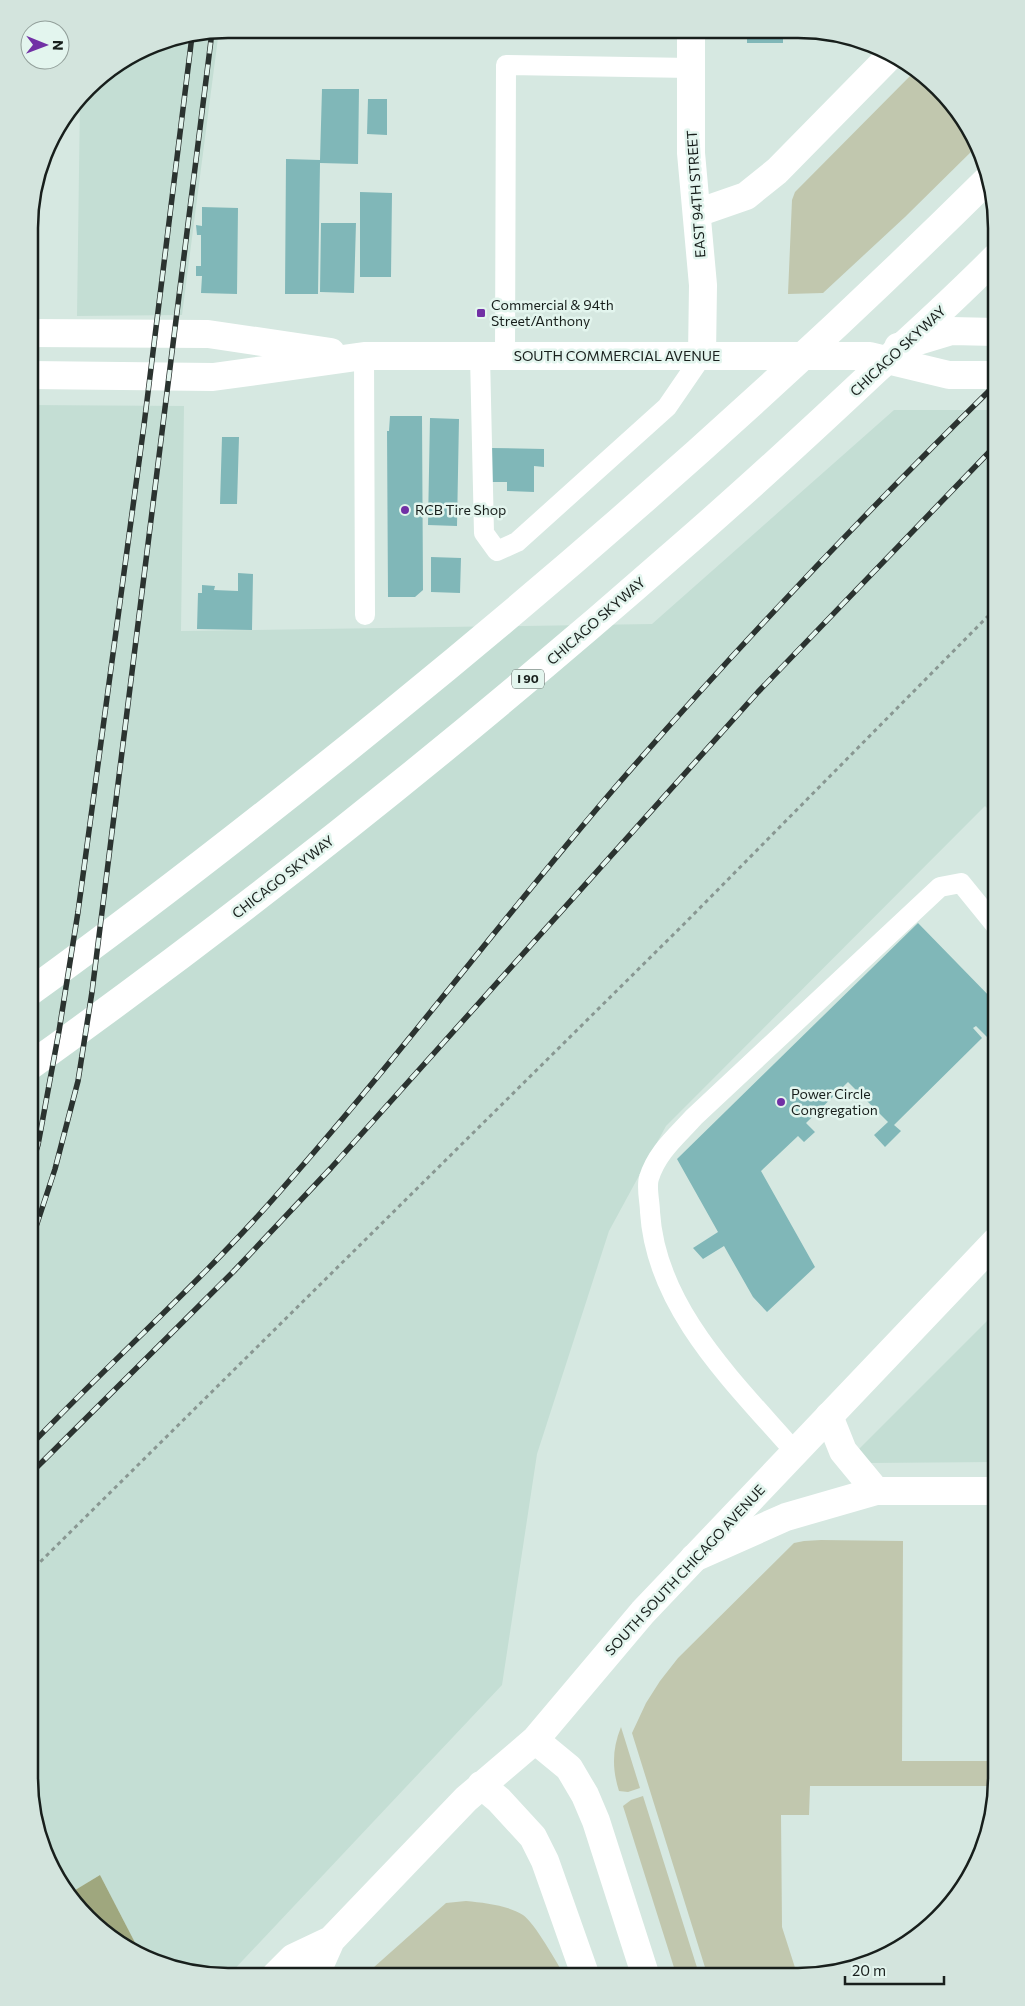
<svg xmlns="http://www.w3.org/2000/svg" width="1025" height="2006" font-family="Commissioner,sans-serif">
<style>
.built{fill:#c4ded4}
.green{fill:#c1c7ae}
.forest{fill:#9fa77e}
.building{fill:#80b7b8}
.lines{fill:none;stroke-linecap:round;stroke-linejoin:round}
.path{stroke:#899792;stroke-width:3;stroke-dasharray:4 4;stroke-linecap:butt}
.lane{stroke:#fff;stroke-width:20}
.street{stroke:#fff;stroke-width:28}
.secondary{stroke:#fff;stroke-width:28}
.highway{stroke:#fff;stroke-width:28}
.rail-casing{stroke:#2b3330;stroke-width:5.5}
.rail{stroke:#e3f5ee;stroke-width:4;stroke-dasharray:11;stroke-linecap:butt}
.poi-dot{fill:#7130a5;stroke:#e3f5ee;stroke-width:2}
.labels{text-anchor:middle;stroke-width:5;stroke-linejoin:round;paint-order:stroke}
.shield{fill:#e3f5ee;stroke:#555f5b;stroke-width:1}
.shield-label{font-size:12px;font-weight:bold;fill:#181f1c}
.street-label{font-size:14px;fill:#181f1c;stroke:#e3f5ee}
.poi-label{font-size:14px;fill:#181f1c;stroke:#e3f5ee;text-anchor:start}
.rim{fill:none;stroke:#181f1c;stroke-width:2.5}
</style>
<rect width="100%" height="100%" fill="#d6e8e1"/>
<path class="built" d="M 219,30 L 182,315 L 77,316 L 80,100 L 96,78 L 152,44 Z
M 30,405 L 184,406 L 181,631 L 652,624 L 894,410 L 996,410 L 996,817 L 985,806 L 666,1126 L 609,1231 L 537,1454 L 502,1685 L 228,1976 L 201,1976 L 143,1958 L 100,1875 L 67,1895 L 62,1889 L 39,1842 L 29,1779 Z
M 996,1312 L 996,1462 L 869,1463 L 856,1452 Z"/>
<path class="green" d="M 916,70 L 929,78 L 963,117 L 977,146 L 905,217 L 823,293 L 788,294 L 792,200 L 795,192 Z
M 821,1540 L 903,1541 L 902,1761 L 996,1761 L 996,1786 L 810,1786 L 809,1815 L 781,1815 L 782,1927 L 798,1977 L 708,1977 L 632,1733 L 646,1703 L 660,1681 L 678,1658 L 794,1543 L 804,1541 Z
M 621,1727 L 640,1788 L 628,1792 L 619,1791 C 612,1769 612,1749 621,1727 Z
M 643,1796 L 700,1977 L 677,1977 L 623,1806 L 631,1800 Z
M 466,1901 C 485,1903 507,1905 523,1915 C 534,1922 558,1964 565,1977 L 364,1976 L 446,1903 Z"/>
<path class="forest" d="M 100,1875 L 143,1958 L 97,1928 L 67,1895 Z"/>
<path class="building" d="M 747,32 L 783,32 L 783,43 L 747,43 Z
M 322,89 L 359,89 L 358,164 L 320,163 L 318,294 L 285,294 L 286,159 L 320,160 Z
M 368,99 L 387,99 L 387,135 L 367,134 Z
M 360,192 L 392,193 L 391,277 L 360,277 Z
M 202,207 L 238,208 L 237,294 L 201,293 L 202,276 L 196,276 L 196,266 L 201,266 L 201,235 L 197,235 L 196,225 L 202,226 Z
M 321,223 L 356,223 L 354,293 L 320,292 Z
M 390,416 L 422,416 L 423,590 L 415,597 L 388,597 L 387,431 L 389,431 Z
M 430,418 L 459,419 L 457,526 L 428,525 Z
M 222,437 L 239,437 L 237,504 L 220,504 Z
M 491,448 L 544,449 L 544,467 L 534,466 L 534,492 L 507,491 L 507,482 L 490,482 Z
M 431,557 L 461,558 L 460,593 L 431,592 Z
M 238,573 L 253,574 L 252,630 L 197,629 L 198,593 L 202,593 L 202,585 L 215,586 L 214,590 L 238,591 Z
M 918,923 L 996,1003 L 989,1009 L 996,1016 L 996,1053 L 992,1057 L 988,1053 L 996,1046 L 976,1026 L 973,1028 L 982,1038 L 894,1125 L 901,1131 L 885,1147 L 874,1135 L 888,1122 L 848,1082 L 806,1123 L 815,1132 L 804,1142 L 798,1136 L 761,1171 L 815,1267 L 767,1312 L 753,1297 L 724,1246 L 703,1259 L 693,1248 L 718,1232 L 677,1159 Z"/>
<g class="lines">
<path class="path" d="M 29,1573 L 685,923 L 996,608"/>
<path class="lane" d="M 364,356 L 365,615
M 480,356 L 484,533 L 497,551 L 517,542 L 667,407 L 702,356
M 505,356 L 506,65 L 691,68
M 795,1452 C 735,1383 656,1309 650,1212 C 650,1202 646,1187 649,1178 C 657,1152 676,1137 694,1117 L 940,887 L 961,883 L 996,926"/>
<path class="street" d="M 691,32 L 691,153 L 703,285 L 702,356
M 829,1416 L 843,1451 L 876,1491
M 694,1558 L 786,1517 L 876,1491 L 996,1491"/>
<path class="secondary" d="M 697,213 L 746,196 L 777,171 L 892,54
M 30,333 L 208,334 L 331,352
M 898,347 L 951,331 L 996,332
M 30,375 L 213,377 L 364,356 L 870,356 L 949,375 L 996,375
M 535,1740 L 569,1768 L 585,1795 L 596,1821 L 646,1977
M 481,1785 L 499,1800 L 533,1837 L 545,1861 L 586,1977
M 275,1976 L 293,1958 L 331,1940
M 315,1976 L 331,1940 L 466,1799 L 535,1740 L 643,1612 L 996,1241"/>
<path class="highway" d="M 30,992 C 153,903 272,810 390,714 C 598,545 798,367 988,179
M 30,1066 C 255,905 471,732 679,549 C 746,491 811,431 876,370 C 917,333 957,296 996,257"/>
<g class="rail-casing">
<path id="rail" d="M 29,1173 L 38,1145 L 59,1031 L 78,912 L 144,425 L 192,36
M 29,1248 L 55,1169 L 78,1081 L 92,992 L 212,32
M 29,1447 C 112,1360 203,1280 282,1189 C 399,1057 504,916 619,783 C 739,645 866,512 996,384
M 29,1475 L 234,1271 L 331,1168 L 758,692 L 996,445"/>
</g>
<use href="#rail" class="rail"/>
</g>
<g class="poi-dot">
<rect x="476" y="308" width="10" height="10" rx="2.5"/>
<circle cx="405" cy="510" r="5"/>
<circle cx="781" cy="1102" r="5"/>
</g>
<g class="labels">
<rect class="shield" x="512" y="669.5" width="32" height="19" rx="4"/>
<g class="shield-label">
<text x="528" y="683">I 90</text>
</g>
<g class="street-label">
<text transform="translate(696 194) rotate(-94)" y="5">EAST 94TH STREET</text>
<text transform="translate(898 351) rotate(-43)" y="5">CHICAGO SKYWAY</text>
<text x="617" y="361">SOUTH COMMERCIAL AVENUE</text>
<text transform="translate(596 621) rotate(-41)" y="5">CHICAGO SKYWAY</text>
<text transform="translate(283 877) rotate(-38)" y="5">CHICAGO SKYWAY</text>
<text transform="translate(685 1570) rotate(-47)" y="5">SOUTH SOUTH CHICAGO AVENUE</text>
</g>
<g class="poi-label">
<text x="491" y="310">Commercial &amp; 94th<tspan x="491" dy="16">Street/Anthony</tspan></text>
<text x="415" y="515">RCB Tire Shop</text>
<text x="791" y="1099">Power Circle<tspan x="791" dy="16">Congregation</tspan></text>
</g>
</g>
<path d="M0 0H1025V2006H0ZM228 38H798A190 190 0 0 1 988 228V1778A190 190 0 0 1 798 1968H228A190 190 0 0 1 38 1778V228A190 190 0 0 1 228 38Z" fill="#d3e4dd" fill-rule="evenodd"/>
<path class="rim" d="M228 38H798A190 190 0 0 1 988 228V1778A190 190 0 0 1 798 1968H228A190 190 0 0 1 38 1778V228A190 190 0 0 1 228 38Z"/>
<g transform="translate(45 45) rotate(91)"><circle r="24" fill="#e3f5ee" stroke="#929f9a"/>
<path d="M0-4L9 19L0 12L-9 19Z" fill="#7130a5"/>
<text y="-8" font-size="14" font-weight="bold" text-anchor="middle" fill="#181f1c">N</text>
</g>
<path d="M845 1976v8h99v-8" fill="none" stroke="#181f1c" stroke-width="2.5"/>
<text x="852" y="1976" font-size="15" fill="#181f1c" stroke="#e3f5ee" stroke-width="4" paint-order="stroke">20 m</text>
</svg>
